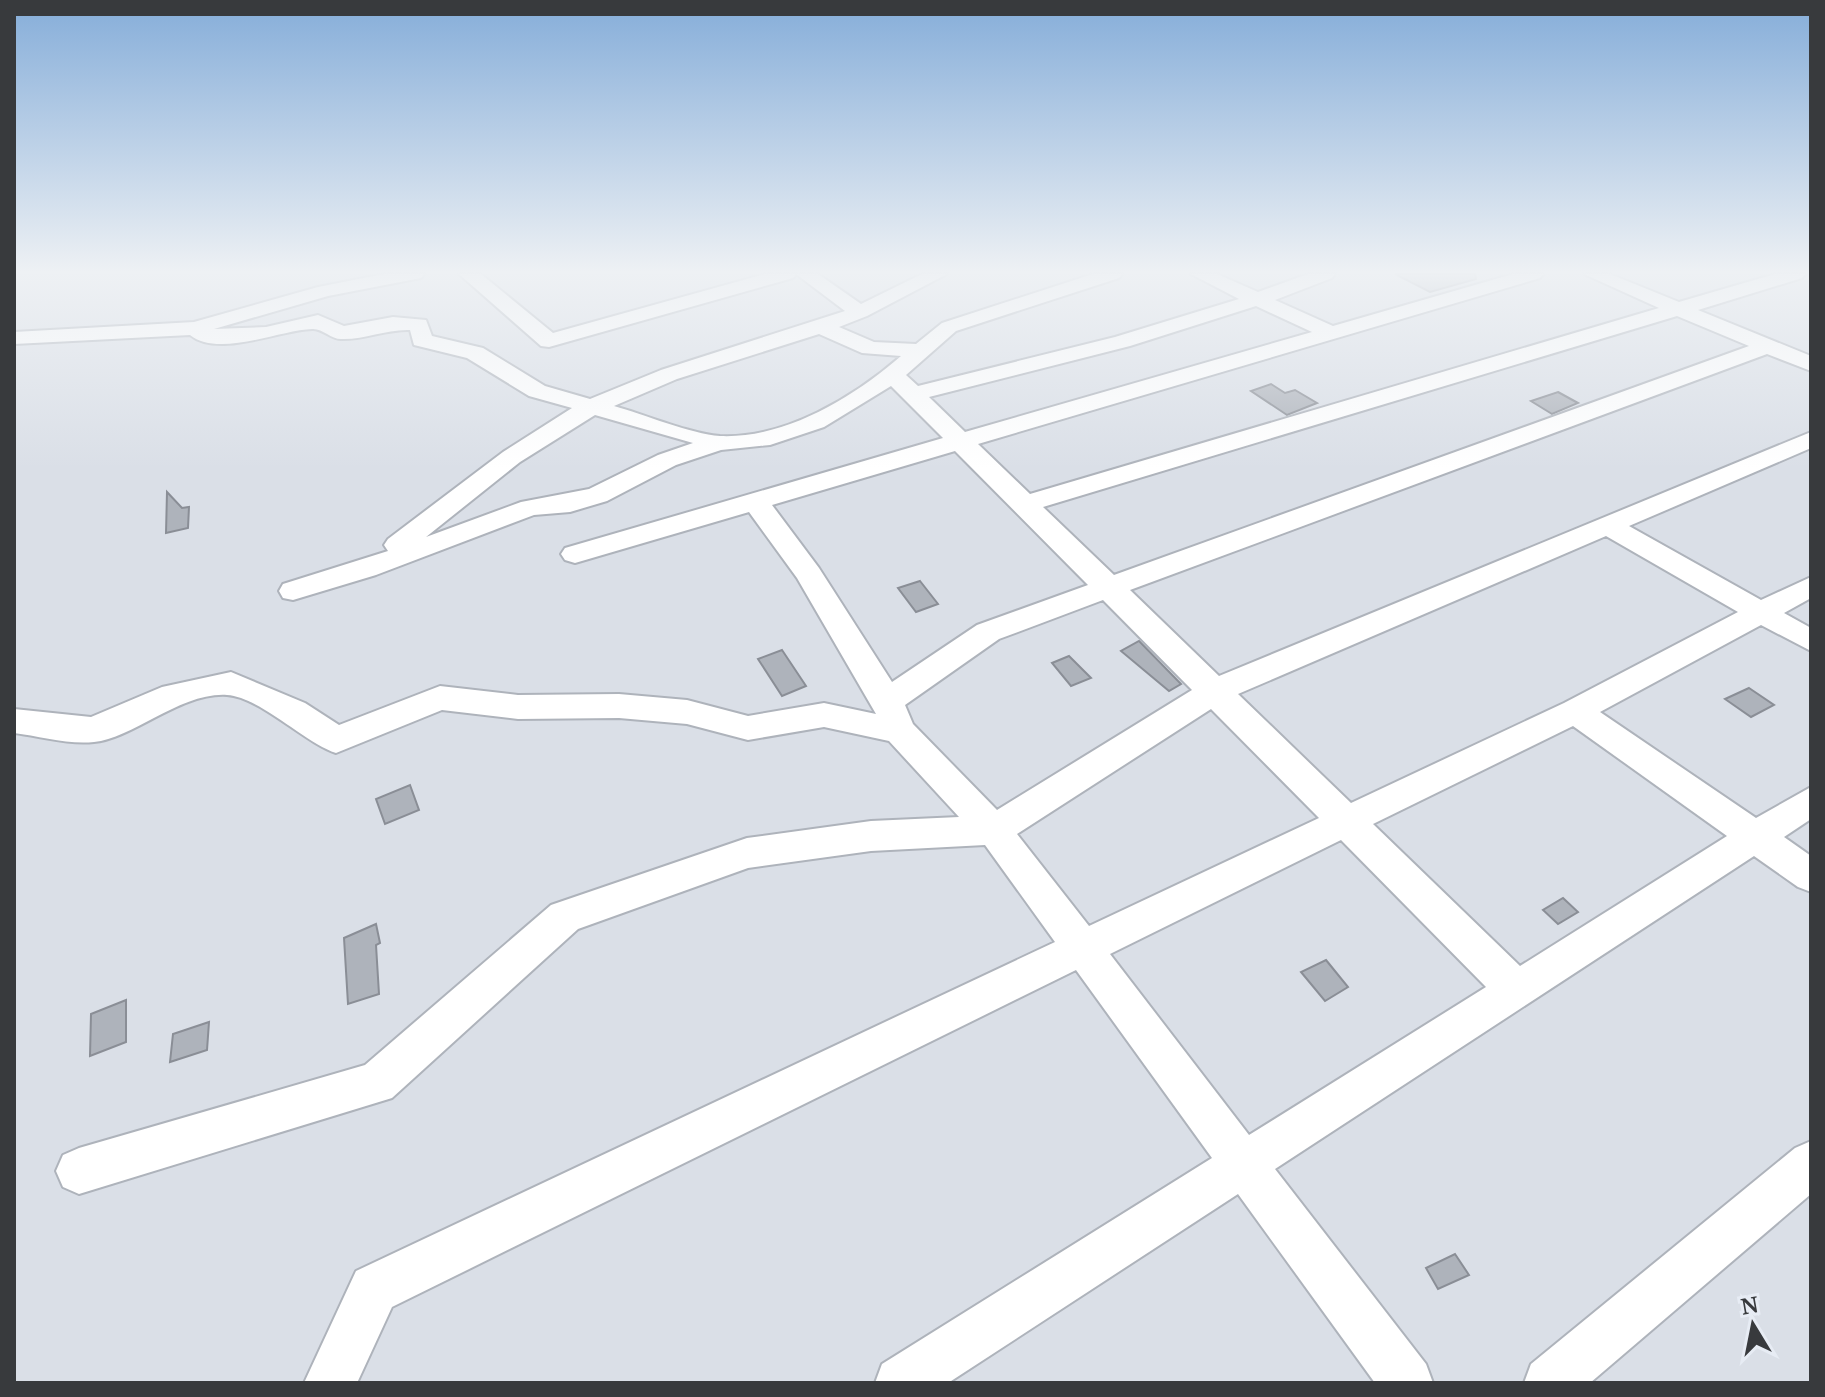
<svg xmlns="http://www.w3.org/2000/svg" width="1825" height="1397" font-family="'Noto Serif',serif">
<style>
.building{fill:#aeb3bb;stroke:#8a8e96;stroke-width:2}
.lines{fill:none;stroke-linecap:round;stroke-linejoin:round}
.minor-casing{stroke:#aeb3bb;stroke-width:4}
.minor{fill:#fff;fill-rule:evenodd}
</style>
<rect width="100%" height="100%" fill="#dadfe7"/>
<path class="building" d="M 1395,274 L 1475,274 L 1476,279 L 1430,292 Z
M 1271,384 L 1285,393 L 1295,390 L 1317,403 L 1287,415 L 1251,391 Z
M 1558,392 L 1578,403 L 1552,414 L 1531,401 Z
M 167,492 L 182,508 L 189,507 L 188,528 L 166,533 Z
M 920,581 L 938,604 L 916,612 L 898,588 Z
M 1139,641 L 1181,684 L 1169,691 L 1121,651 Z
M 782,650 L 806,686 L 782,696 L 758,659 Z
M 1069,656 L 1091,678 L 1071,686 L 1052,663 Z
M 1749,688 L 1774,705 L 1751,717 L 1725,699 Z
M 410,785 L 419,810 L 385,824 L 376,799 Z
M 1563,898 L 1578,912 L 1558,924 L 1543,910 Z
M 376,924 L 380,943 L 376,945 L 379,994 L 348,1004 L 344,938 Z
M 1326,960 L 1348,987 L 1325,1001 L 1301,972 Z
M 126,1000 L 126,1042 L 90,1056 L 91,1014 Z
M 209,1022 L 207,1050 L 170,1062 L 173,1034 Z
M 1455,1254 L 1469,1275 L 1438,1289 L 1426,1268 Z"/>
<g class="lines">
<g class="minor-casing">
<path id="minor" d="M 384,274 L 424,274 L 421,278 L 328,296 L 214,329 L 266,327 L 318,315 L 344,326 L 393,317 L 426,320 L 432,336 L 483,348 L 545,386 L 590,399 L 661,370 L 845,311 L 796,274 L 793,278 L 549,347 L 541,346 L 459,274 L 481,274 L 553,333 L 765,274 L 818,274 L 861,304 L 922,274 L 947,274 L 867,316 L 839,327 L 874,342 L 916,344 L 942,323 L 1093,274 L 1122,274 L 1119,278 L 956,331 L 906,375 L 918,386 L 1115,337 L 1239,299 L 1191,274 L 1217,274 L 1258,292 L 1308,274 L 1335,274 L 1332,278 L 1275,300 L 1333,326 L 1513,274 L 1543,274 L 1540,278 L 978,444 L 1030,494 L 1659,308 L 1584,274 L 1610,274 L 1679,302 L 1775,274 L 1805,274 L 1802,278 L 1698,310 L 1811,356 L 1811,371 L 1767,354 L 1130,590 L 1219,676 L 1811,432 L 1811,448 L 1629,526 L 1761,600 L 1811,577 L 1811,598 L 1784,613 L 1811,628 L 1811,651 L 1761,625 L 1600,712 L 1756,818 L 1811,787 L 1811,819 L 1784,837 L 1811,856 L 1811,892 L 1798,887 L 1754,856 L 1275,1169 L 1426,1364 L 1433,1383 L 1375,1383 L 1238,1194 L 948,1383 L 875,1383 L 882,1364 L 1212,1158 L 1076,970 L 392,1307 L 357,1383 L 304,1383 L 356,1271 L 1055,942 L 985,845 L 871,851 L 748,868 L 578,929 L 392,1098 L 79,1194 L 63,1187 L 56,1171 L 63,1155 L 79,1148 L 365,1065 L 551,905 L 747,838 L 871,821 L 959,817 L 889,741 L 824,727 L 748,740 L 687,724 L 619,718 L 518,719 L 442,710 L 336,753 C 305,743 260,697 227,695 C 181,692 132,739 94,742 C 69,745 39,736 14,733 L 14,709 L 91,717 L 162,687 L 231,672 L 305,703 L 339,725 L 440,686 L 518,695 L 619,694 L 687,700 L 748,716 L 824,703 L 876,714 L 797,578 L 749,512 L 575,563 L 565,560 L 561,554 L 565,548 L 943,438 L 891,386 L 824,427 L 770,445 L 721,450 L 676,465 L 607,501 L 570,512 L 534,515 L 376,575 L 293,600 L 283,598 L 279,591 L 283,584 L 388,551 L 384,545 L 388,539 L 503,452 L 572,408 L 529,396 L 467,358 L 414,345 L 410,330 C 386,329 364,340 341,339 C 331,339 322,328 312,329 C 280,330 218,358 190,335 L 14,344 L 14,332 L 194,322 L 318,287 ZM 1256,306 L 1312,332 L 965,432 L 929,397 L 1130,346 ZM 1677,316 L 1749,346 L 1114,575 L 1043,507 ZM 819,334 L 862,353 L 901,356 C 854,397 785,439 720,436 C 691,434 643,414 614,406 L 677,379 ZM 595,415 L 693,443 L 658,455 L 589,489 L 521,502 L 426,537 L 520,462 ZM 955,451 L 1088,585 L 977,625 L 892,682 L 819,568 L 772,505 ZM 1606,536 L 1738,612 L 1564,703 L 1351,803 L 1238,694 ZM 1103,600 L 1192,690 L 997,810 L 913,724 L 905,705 L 999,639 ZM 1211,709 L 1319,818 L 1089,926 L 1017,834 ZM 1573,726 L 1727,836 L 1520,966 L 1373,824 ZM 1341,840 L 1486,987 L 1249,1135 L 1110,954 Z
M 1811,1141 L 1811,1194 L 1590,1383 L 1524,1383 L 1531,1364 L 1795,1148 Z"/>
</g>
<use href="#minor" class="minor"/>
</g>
<linearGradient id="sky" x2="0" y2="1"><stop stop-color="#85add9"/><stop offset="0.58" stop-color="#eef1f4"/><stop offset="1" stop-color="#eef1f4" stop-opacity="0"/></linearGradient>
<rect width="1825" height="469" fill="url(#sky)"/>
<rect width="1825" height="1397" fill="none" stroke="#383a3d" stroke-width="32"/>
<g transform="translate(1753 1325) rotate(350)" stroke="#e7ecf4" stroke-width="6" paint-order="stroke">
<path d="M0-6L14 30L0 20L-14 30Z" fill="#383a3d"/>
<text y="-12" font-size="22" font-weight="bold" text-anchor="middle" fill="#383a3d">N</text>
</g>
</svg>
